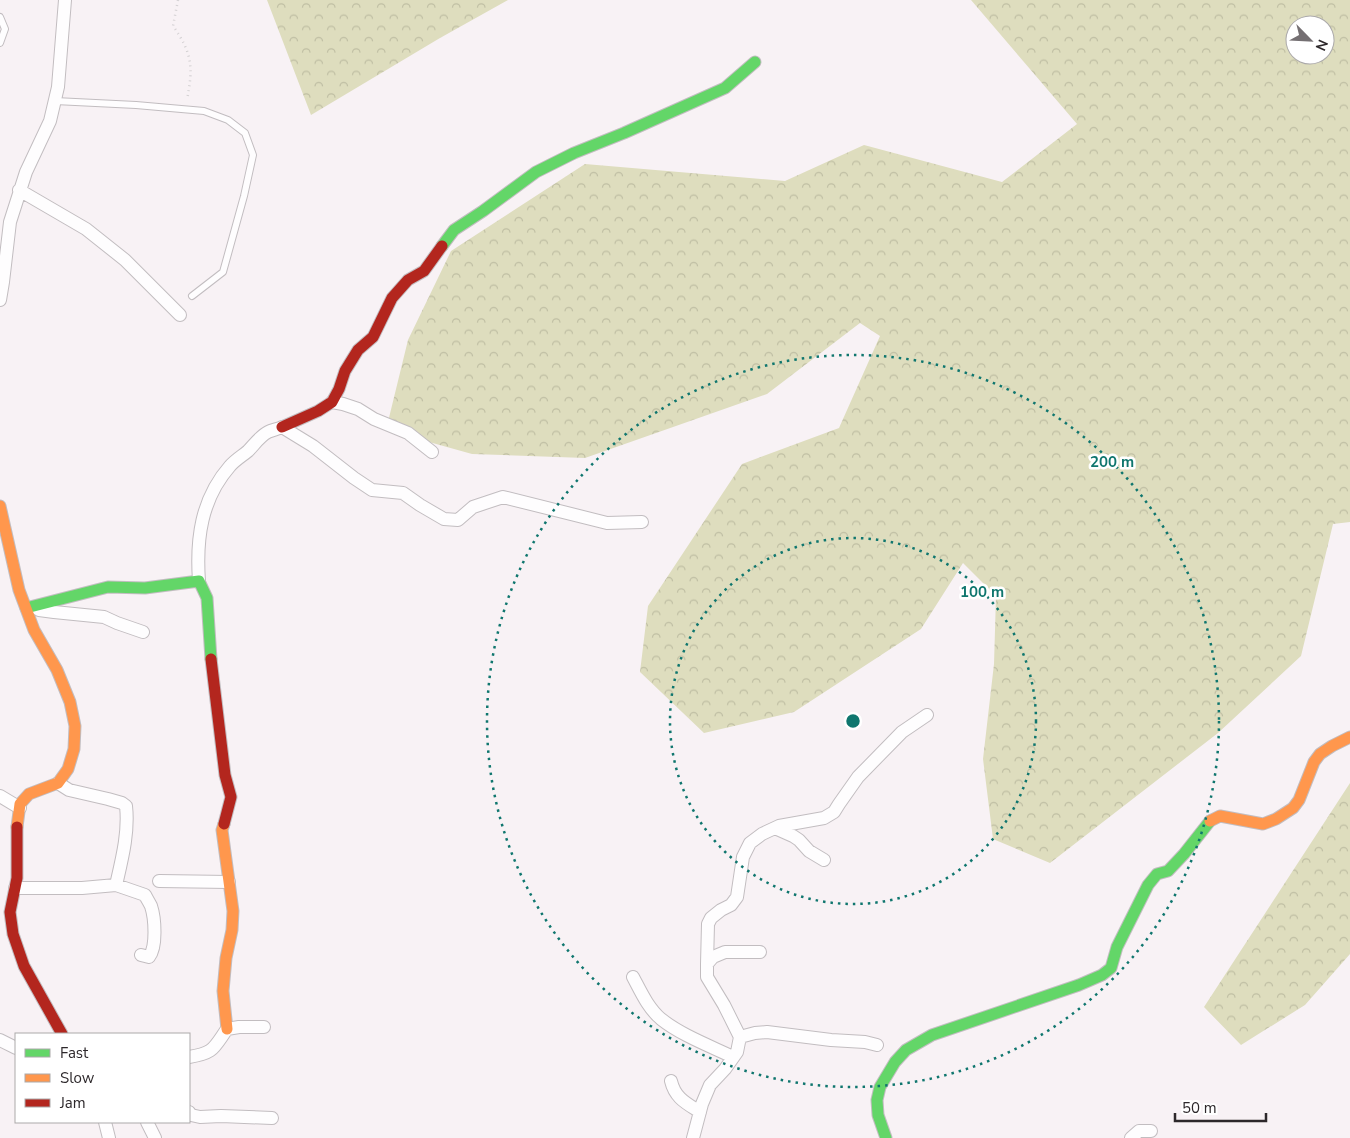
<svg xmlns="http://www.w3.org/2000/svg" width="1350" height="1138" font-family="'Nunito Sans',sans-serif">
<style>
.forest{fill:url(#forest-crowns);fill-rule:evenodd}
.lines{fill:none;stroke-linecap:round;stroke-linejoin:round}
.lane-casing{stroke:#c2bdc0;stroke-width:8}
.street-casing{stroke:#c2bdc0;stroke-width:14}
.fast-casing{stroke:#c2bdc0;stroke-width:13}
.slow-casing{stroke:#c2bdc0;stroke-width:13}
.jam-casing{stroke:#c2bdc0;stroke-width:13}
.path{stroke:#d4d1d3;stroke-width:2.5;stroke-dasharray:1 4;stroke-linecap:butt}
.lane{stroke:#fefdfe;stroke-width:6}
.street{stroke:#fefdfe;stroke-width:12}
.fast{stroke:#63d668;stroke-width:11}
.slow{stroke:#ff974d;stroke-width:11}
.jam{stroke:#b3261e;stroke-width:11}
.ring{fill:none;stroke:#0f766e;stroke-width:2.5;stroke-dasharray:2.5 5}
.centre{fill:#0f766e;stroke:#fff;stroke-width:2.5}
.ring-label{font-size:15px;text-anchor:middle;font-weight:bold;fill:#0f766e;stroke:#fff;stroke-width:5;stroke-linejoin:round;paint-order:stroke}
</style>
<defs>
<pattern id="forest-crowns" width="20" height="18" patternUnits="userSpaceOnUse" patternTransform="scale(1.25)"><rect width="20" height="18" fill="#deddbe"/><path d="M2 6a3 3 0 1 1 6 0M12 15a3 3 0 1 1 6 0" fill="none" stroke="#bfbea3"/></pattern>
</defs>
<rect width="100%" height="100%" fill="#f8f2f5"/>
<path class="forest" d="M 267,0 L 508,0 L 440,38 L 311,115 Z
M 971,0 L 1350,0 L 1350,522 L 1333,524 L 1301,656 L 1218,733 L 1050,863 L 993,839 L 983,759 L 994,664 L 996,596 L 963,563 L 921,629 L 794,712 L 704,733 L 640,672 L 648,606 L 742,464 L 839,428 L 880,336 L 860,323 L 767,394 L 585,458 L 472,454 L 386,430 L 408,340 L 451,251 L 585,164 L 785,181 L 864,145 L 1002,182 L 1077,124 ZM 1295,25 L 1325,25 L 1325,55 L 1295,55 Z
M 1350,783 L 1350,954 L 1305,1005 L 1241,1045 L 1204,1007 Z"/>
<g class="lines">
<g class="lane-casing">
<path id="lane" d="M 0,17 L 5,29 L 0,43
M 55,101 L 136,105 L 204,111 L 228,120 L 245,133 L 253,155 L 244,196 L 223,272 L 192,296"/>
</g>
<g class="street-casing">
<path id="street" d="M 19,190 L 86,229 L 125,260 L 180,315
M 0,300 L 3,282 L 10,222 L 26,172 L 50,121 L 58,87 L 65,0
M 332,402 L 343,404 L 358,409 L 374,419 L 408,433 L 432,452
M 199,581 C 196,539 201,499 230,466 C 235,460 242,456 248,451 C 254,445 260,436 268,432 C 272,430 278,429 282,427 L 313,446 L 354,478 L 372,490 L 403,493 L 420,505 L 444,519 L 458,520 L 473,507 L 503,497 L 607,523 L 642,522
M 35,607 L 39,610 L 54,612 L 104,617 L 117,623 L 143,632
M 58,783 L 69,790 L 108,799 L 122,803 L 126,806 C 129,832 122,859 116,885
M 0,796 L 20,808
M 775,828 L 793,836 L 799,840 L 809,851 L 824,860
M 159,881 L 229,882
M 15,888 L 82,888 L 116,885 L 145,895 C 147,899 149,902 151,906 C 155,918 157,947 149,957 L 141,955
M 707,964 L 708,924 L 711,918 L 721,910 L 731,905 L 737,897 L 743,857 L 750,843 L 762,834 L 779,826 L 824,818 L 834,812 L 839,804 L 858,777 L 902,732 L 927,715
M 633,977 C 641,992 648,1008 661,1019 C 681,1035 710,1046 733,1057
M 740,1037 L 755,1033 L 767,1032 L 831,1040 L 865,1042 L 877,1045
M 0,1040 L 16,1048
M 189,1057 C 214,1053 213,1049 227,1029 L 239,1027 L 264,1027
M 671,1081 C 675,1098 686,1103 700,1112
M 189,1112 L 191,1115 L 200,1117 L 221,1116 L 272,1118
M 105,1122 L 109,1138
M 147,1122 L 155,1138
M 693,1138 L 702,1104 L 710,1085 L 725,1069 L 737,1052 L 740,1037 L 724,1005 L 707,977 L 707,964 L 713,957 L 725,952 L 760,952
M 1131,1138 L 1139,1131 L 1151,1131"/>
</g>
<g class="fast-casing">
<path id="fast" d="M 442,246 L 454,230 L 483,211 L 536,172 L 574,153 L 624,133 L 725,88 L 755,62
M 26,608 L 108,587 L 145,588 L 199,581 L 207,598 L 211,659
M 886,1138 L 878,1115 L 877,1100 L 880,1087 L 895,1062 L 906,1050 L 932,1035 L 1079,985 L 1102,975 L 1111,968 L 1117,947 L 1148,885 L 1157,874 L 1168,871 L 1184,854 L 1210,821"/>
</g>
<g class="slow-casing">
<path id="slow" d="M 0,506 L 19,590 L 34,630 L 57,670 L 70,702 L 75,726 L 74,749 L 68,769 L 58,783 L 29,794 L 20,804 L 17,827
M 1210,821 L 1220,816 L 1263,824 L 1276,819 L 1293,808 L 1299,800 L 1314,762 L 1320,754 L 1332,746 L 1350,737
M 224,824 L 222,830 L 233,911 L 232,930 L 226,958 L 223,991 L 227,1029"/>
</g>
<g class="jam-casing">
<path id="jam" d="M 282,427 L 318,411 L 332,402 L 339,389 L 345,371 L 358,350 L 373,337 L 392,298 L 408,280 L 424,271 L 442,246
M 211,659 L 225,775 L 231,797 L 224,824
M 17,827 L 17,878 L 10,912 L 13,934 L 24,966 L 62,1034"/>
</g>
<path class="path" d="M 178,0 L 173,26 C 193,54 193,68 187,100"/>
<use href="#lane" class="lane"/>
<use href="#street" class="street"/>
<use href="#fast" class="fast"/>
<use href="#slow" class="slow"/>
<use href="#jam" class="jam"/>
</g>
<g class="ring">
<circle cx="853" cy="721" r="183"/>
<circle cx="853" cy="721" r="366"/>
</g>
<circle cx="853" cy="721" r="8" class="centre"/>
<g class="ring-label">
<text x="1112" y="467">200 m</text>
<text x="982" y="597">100 m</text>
</g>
<rect x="15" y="1033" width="175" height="90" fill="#ffffff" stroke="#aba9aa"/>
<rect x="25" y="1049" width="25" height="8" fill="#63d668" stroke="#aba9aa"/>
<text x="60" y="1058" font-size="15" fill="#2d282b">Fast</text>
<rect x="25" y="1074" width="25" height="8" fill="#ff974d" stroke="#aba9aa"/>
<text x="60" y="1083" font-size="15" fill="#2d282b">Slow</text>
<rect x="25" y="1099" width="25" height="8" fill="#b3261e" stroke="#aba9aa"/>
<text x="60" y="1108" font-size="15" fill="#2d282b">Jam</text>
<g transform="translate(1310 40) rotate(114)"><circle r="24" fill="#ffffff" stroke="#aba9aa"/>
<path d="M0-4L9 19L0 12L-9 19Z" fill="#746f72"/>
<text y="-8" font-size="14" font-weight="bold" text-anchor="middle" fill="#2d282b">N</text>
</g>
<path d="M1175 1113v8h91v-8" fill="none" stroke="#2d282b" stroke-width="2.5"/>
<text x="1182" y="1113" font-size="15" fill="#2d282b" stroke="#ffffff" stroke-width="4" paint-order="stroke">50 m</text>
</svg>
